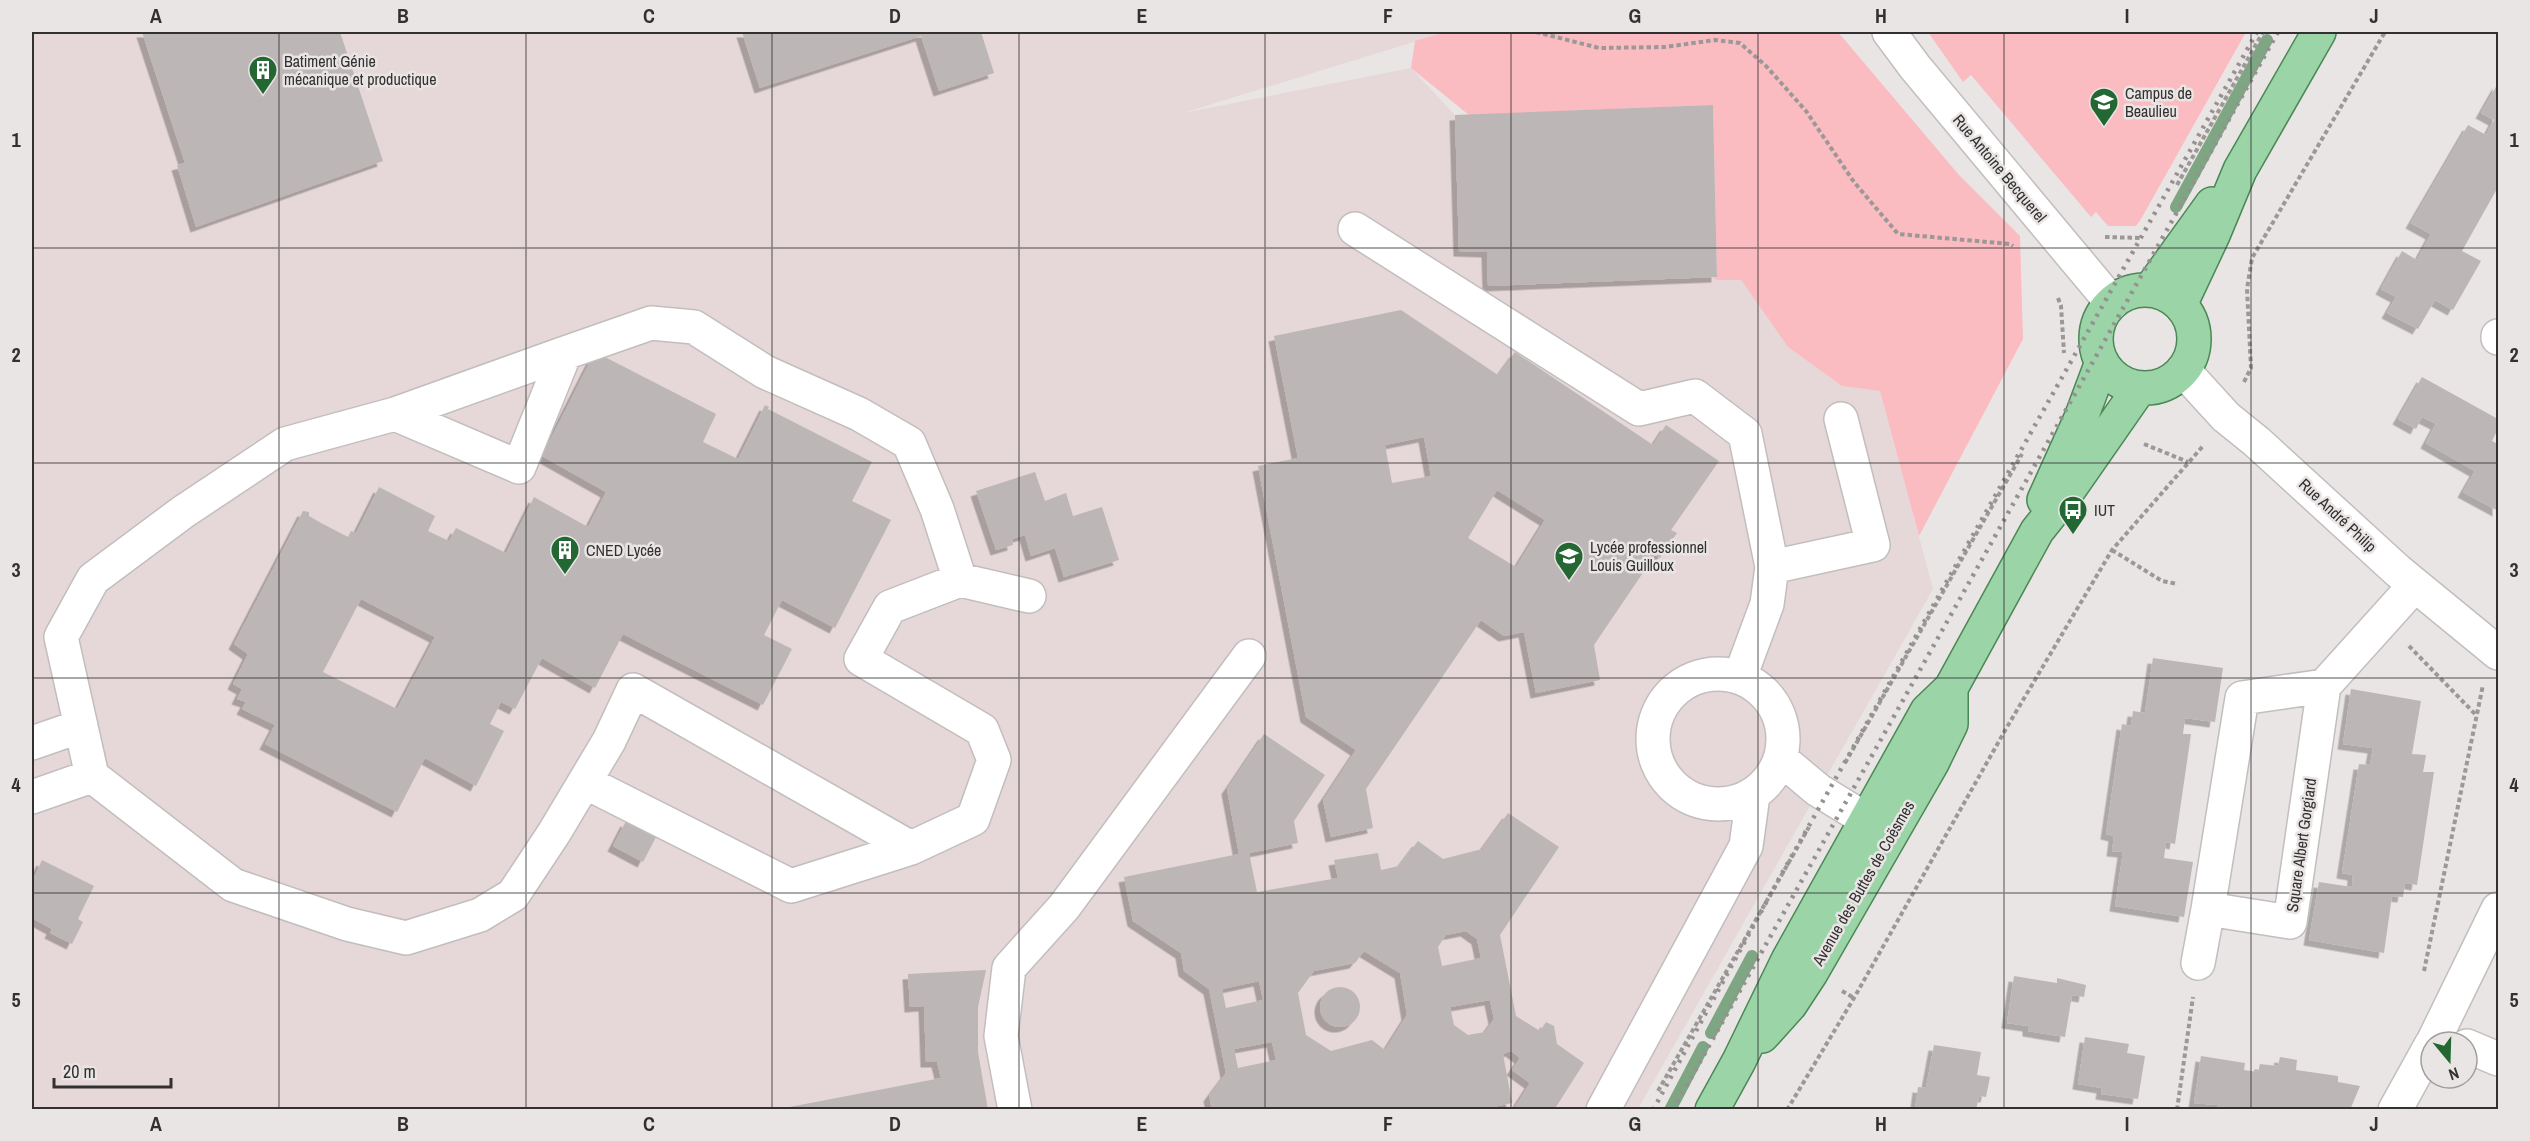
<svg xmlns="http://www.w3.org/2000/svg" width="2530" height="1141" font-family="'Archivo Narrow',sans-serif">
<style>
.built{fill:#e6d7d8}
.green{fill:#fabbc1}
.lines{fill:none;stroke-linecap:round;stroke-linejoin:round}
.stream{stroke:#7fa683;stroke-width:12}
.building{fill:#bcb6b6;fill-rule:evenodd;filter:url(#shadow)}
.minor-casing{stroke:#c3bebe;stroke-width:36}
.major-casing{stroke:#4b8856;stroke-width:36}
.path{stroke:#9c9898;stroke-width:4;stroke-dasharray:4.5 3;stroke-linecap:butt}
.minor{stroke:#fff;stroke-width:33}
.major{stroke:#9bd4a6;stroke-width:33}
.rail{stroke:#959191;stroke-width:4.5;stroke-dasharray:3 6;stroke-linecap:butt}
.grid{fill:none;stroke:#323030;stroke-width:1.5;stroke-opacity:0.55}
.labels{text-anchor:middle;stroke-width:5;stroke-linejoin:round;paint-order:stroke}
.poi-label{font-size:16px;fill:#323030;stroke:#eae5e5;text-anchor:start}
.street-label{font-size:16px;fill:#323030;stroke:#eae5e5}
.neatline{fill:none;stroke:#323030;stroke-width:2}
.grid-label{font-size:20px;text-anchor:middle;font-weight:bold;fill:#323030}
</style>
<defs>
<filter id="shadow"><feDropShadow dx="-5.5" dy="5.5" stdDeviation="0" flood-color="#0004"/></filter>
</defs>
<rect width="100%" height="100%" fill="#eae5e5"/>
<path class="built" d="M 32,32 L 1446,32 L 1183,113 L 1411,68 L 1455,115 L 1713,105 L 1717,277 L 1714,278 L 1717,280 L 1741,280 L 1788,347 L 1842,386 L 1880,391 L 1933,589 L 1638,1109 L 32,1109 Z"/>
<path class="green" d="M 1446,32 L 1838,32 L 1959,175 L 2020,236 L 2023,339 L 1919,536 L 1880,391 L 1842,386 L 1788,347 L 1741,280 L 1717,280 L 1713,278 L 1717,277 L 1713,105 L 1469,115 L 1411,68 L 1415,41 Z
M 1928,32 L 2246,32 L 2141,219 L 2136,226 L 2108,226 L 2096,212 L 2091,217 L 1971,75 L 1963,82 Z"/>
<g class="lines">
<path class="stream" d="M 2176,207 L 2267,40
M 1711,1033 L 1752,956
M 1670,1110 L 1703,1047"/>
</g>
<path class="building" d="M 142,32 L 340,32 L 383,161 L 196,227 L 177,165 L 185,163 Z
M 742,32 L 981,32 L 994,73 L 939,91 L 921,36 L 760,88 Z
M 2498,83 L 2498,187 L 2462,251 L 2481,261 L 2453,310 L 2435,300 L 2418,329 L 2387,313 L 2396,297 L 2381,289 L 2402,251 L 2417,260 L 2431,234 L 2411,223 L 2468,125 L 2486,135 L 2494,120 L 2481,113 Z
M 1713,105 L 1717,277 L 1488,286 L 1487,252 L 1459,251 L 1455,115 Z
M 1401,310 L 1498,375 L 1515,352 L 1653,445 L 1666,425 L 1719,461 L 1671,530 L 1677,533 L 1660,558 L 1655,555 L 1594,645 L 1600,680 L 1536,693 L 1524,632 L 1504,636 L 1481,620 L 1366,789 L 1373,828 L 1331,837 L 1323,800 L 1356,750 L 1306,717 L 1258,466 L 1298,458 L 1274,336 ZM 1424,437 L 1431,476 L 1392,483 L 1385,445 ZM 1497,490 L 1545,520 L 1516,567 L 1468,538 Z
M 596,350 L 599,354 L 716,414 L 703,442 L 738,459 L 765,405 L 769,407 L 768,409 L 872,462 L 852,501 L 891,520 L 835,628 L 782,600 L 764,635 L 792,649 L 763,705 L 623,634 L 595,688 L 542,658 L 515,709 L 501,702 L 490,724 L 504,731 L 476,786 L 425,758 L 397,812 L 265,744 L 275,725 L 242,709 L 246,702 L 237,699 L 242,689 L 233,684 L 248,654 L 234,644 L 303,511 L 309,512 L 309,516 L 321,523 L 348,537 L 351,531 L 356,533 L 379,487 L 435,516 L 428,531 L 449,541 L 456,528 L 506,553 L 534,497 L 588,527 L 606,492 L 542,456 ZM 361,599 L 435,637 L 397,709 L 323,672 Z
M 2422,377 L 2498,419 L 2498,429 L 2492,441 L 2498,444 L 2498,511 L 2463,492 L 2475,471 L 2426,443 L 2436,424 L 2422,417 L 2416,429 L 2398,419 Z
M 1035,472 L 1045,501 L 1066,493 L 1073,516 L 1102,507 L 1119,560 L 1064,577 L 1055,548 L 1031,556 L 1025,535 L 1012,539 L 1013,545 L 996,550 L 976,491 Z
M 2153,658 L 2223,668 L 2215,722 L 2185,718 L 2183,734 L 2191,734 L 2175,844 L 2166,842 L 2164,858 L 2193,862 L 2184,917 L 2115,906 L 2123,852 L 2112,851 L 2114,836 L 2106,834 L 2122,724 L 2131,726 L 2133,711 L 2145,713 Z
M 2351,689 L 2421,701 L 2412,754 L 2426,755 L 2423,772 L 2434,772 L 2417,885 L 2405,883 L 2403,897 L 2392,896 L 2384,953 L 2309,940 L 2319,882 L 2352,887 L 2353,875 L 2342,873 L 2359,764 L 2370,765 L 2373,748 L 2343,744 Z
M 1264,734 L 1325,775 L 1294,821 L 1298,843 L 1249,853 L 1257,892 L 1338,878 L 1334,860 L 1378,853 L 1381,870 L 1399,866 L 1418,841 L 1443,859 L 1482,849 L 1508,813 L 1559,847 L 1500,935 L 1516,1016 L 1540,1031 L 1546,1022 L 1554,1026 L 1557,1044 L 1584,1063 L 1554,1110 L 1513,1110 L 1530,1083 L 1512,1070 L 1520,1058 L 1511,1051 L 1503,1054 L 1512,1103 L 1479,1110 L 1212,1110 L 1209,1096 L 1226,1073 L 1209,989 L 1184,971 L 1181,953 L 1133,921 L 1124,877 L 1239,854 L 1227,789 ZM 1466,931 L 1477,939 L 1481,958 L 1442,966 L 1438,947 L 1446,935 ZM 1364,951 L 1400,973 L 1407,1015 L 1385,1050 L 1372,1040 L 1331,1051 L 1306,1035 L 1298,993 L 1314,971 L 1355,963 ZM 1259,981 L 1263,1000 L 1226,1008 L 1222,989 ZM 1490,1000 L 1494,1019 L 1485,1032 L 1468,1035 L 1454,1025 L 1450,1007 ZM 1272,1042 L 1276,1060 L 1238,1068 L 1234,1049 Z
M 626,821 L 656,837 L 643,862 L 613,846 Z
M 42,860 L 94,886 L 78,919 L 83,922 L 72,944 L 50,933 L 52,929 L 32,918 L 32,882 Z
M 986,970 L 978,1007 L 978,1052 L 988,1110 L 774,1110 L 941,1078 L 937,1062 L 926,1062 L 924,1006 L 910,1007 L 908,974 Z
M 2014,976 L 2057,983 L 2057,978 L 2086,985 L 2084,997 L 2072,995 L 2065,1037 L 2028,1031 L 2028,1026 L 2007,1023 Z
M1320 1007a20 20 0 1 1 40 0a20 20 0 1 1-40 0Z
M 2085,1037 L 2129,1044 L 2127,1053 L 2145,1056 L 2138,1099 L 2101,1094 L 2102,1088 L 2078,1084 Z
M 1934,1045 L 1981,1052 L 1977,1075 L 1990,1077 L 1986,1097 L 1979,1096 L 1976,1110 L 1915,1110 L 1918,1087 L 1926,1088 Z
M 2201,1056 L 2245,1063 L 2244,1070 L 2258,1072 L 2260,1064 L 2278,1066 L 2280,1057 L 2297,1060 L 2296,1070 L 2338,1076 L 2338,1082 L 2360,1086 L 2350,1110 L 2217,1110 L 2217,1105 L 2194,1103 Z"/>
<g class="lines">
<g class="minor-casing">
<path id="minor" d="M 1889,32 L 1915,67 L 2112,303
M 1355,229 L 1639,409 L 1695,396 L 1745,434 L 1772,567 L 1767,604 L 1740,677
M 2498,336 L 2498,338
M 565,353 L 651,323 L 694,327 L 765,372 L 859,414 L 909,443 L 937,509 L 960,580
M 2183,370 L 2226,417 L 2257,442 L 2398,571 L 2498,653
M 1772,567 L 1873,545 L 1841,419
M1653 739a65 65 0 1 1 130 0a65 65 0 1 1-130 0Z
M 2324,686 L 2290,922 L 2208,909 L 2242,698 L 2324,686 L 2415,585
M 32,743 L 81,726
M 1781,759 L 1818,790 L 1867,820
M 92,776 L 61,637 L 93,579 L 183,512 L 285,444 L 395,414 L 519,467 L 565,353 L 395,414
M 585,782 L 791,886 L 911,848
M 32,797 L 92,776 L 233,885 L 347,924 L 406,938 L 480,915 L 513,895 L 554,833 L 609,741 L 633,690 L 911,848 L 973,819 L 994,760 L 982,730 L 861,659 L 890,607 L 960,580 L 1029,596
M 2198,963 L 2208,909
M 2433,1042 L 2498,909
M 2467,1046 L 2498,1059
M 1015,1110 L 1001,1036 L 1009,968 L 1064,907 L 1249,656
M 1603,1110 L 1746,846 L 1753,795
M 2395,1110 L 2431,1045"/>
</g>
<g class="major-casing">
<path id="major" d="M2096 339a49 49 0 1 1 98 0a49 49 0 1 1-98 0Z
M 2150,290 L 2212,204
M 2181,303 L 2213,235 L 2240,170 L 2319,32
M 2044,500 L 2081,418 L 2102,362
M 1762,1036 L 1790,1005 L 1811,973 L 1932,763 L 1951,724 L 1951,688
M 1712,1110 L 1739,1061 L 1788,960 L 1927,711 L 1951,688 L 2037,531 L 2061,501 L 2139,389"/>
</g>
<path class="path" d="M 1536,32 L 1599,48 L 1665,47 L 1715,40 L 1740,43 L 1766,66 L 1806,111 L 1854,182 L 1898,234 L 2010,244 L 2013,246
M 2177,185 L 2263,32
M 2105,237 L 2142,238
M 2058,298 L 2061,306 L 2064,353
M 2244,382 L 2251,368 L 2247,289 L 2252,258 L 2385,32
M 2144,444 L 2188,462
M 2112,550 L 2162,581 L 2178,584
M 2409,646 L 2477,716
M 1845,763 L 2022,454
M 2424,971 L 2483,685
M 1842,991 L 1854,998
M 1658,1091 L 1809,827
M 1787,1110 L 1854,998 L 2007,727 L 2112,550 L 2203,446
M 2177,1110 L 2193,997"/>
<use href="#minor" class="minor"/>
<use href="#major" class="major"/>
<path class="rail" d="M 1653,1110 L 1780,877 L 2257,32
M 1673,1110 L 2278,32"/>
</g>
<path class="grid" d="M 279,32 L 279,1110M 526,32 L 526,1110M 772,32 L 772,1110M 1019,32 L 1019,1110M 1265,32 L 1265,1110M 1511,32 L 1511,1110M 1758,32 L 1758,1110M 2004,32 L 2004,1110M 2251,32 L 2251,1110M 32,248 L 2498,248M 32,463 L 2498,463M 32,678 L 2498,678M 32,893 L 2498,893"/>
<defs>
<g id="building-pin" transform="scale(1.5)"><path d="M0 17L-7.5 6A9.5 9.5 0 1 1 7.5 6Z" fill="#236732" stroke="#eae5e5"/><path d="M-4-6H4V6H1V3H-1V6H-4ZM-2.5-4.3h1.7v1.8h-1.7ZM.8-4.3h1.7v1.8H.8ZM-2.5-1h1.7V.8h-1.7ZM.8-1h1.7V.8H.8Z" fill="#fff"/></g>
<g id="university-pin" transform="scale(1.5)"><path d="M0 17L-7.5 6A9.5 9.5 0 1 1 7.5 6Z" fill="#236732" stroke="#eae5e5"/><path d="M0-5L7-2L0 1L-7-2ZM-4 1L0 2.5L4 1V4Q0 6-4 4Z" fill="#fff"/></g>
<g id="bus-pin" transform="scale(1.5)"><path d="M0 17L-7.5 6A9.5 9.5 0 1 1 7.5 6Z" fill="#236732" stroke="#eae5e5"/><path d="M-5-6H5V4H4V6H2V4H-2V6H-4V4H-5ZM-3.5-4V0h7V-4ZM-3.5 1.2v1.5H-2V1.2ZM2 1.2v1.5H3.5V1.2Z" fill="#fff"/></g>
<g id="school-pin" transform="scale(1.5)"><path d="M0 17L-7.5 6A9.5 9.5 0 1 1 7.5 6Z" fill="#236732" stroke="#eae5e5"/><path d="M0-5L7-2L0 1L-7-2ZM-4 1L0 2.5L4 1V4Q0 6-4 4Z" fill="#fff"/></g>
</defs>
<g fill-rule="evenodd">
<use href="#building-pin" x="263" y="70"/>
<use href="#university-pin" x="2104" y="102"/>
<use href="#bus-pin" x="2073" y="510"/>
<use href="#building-pin" x="565" y="550"/>
<use href="#school-pin" x="1569" y="556"/>
</g>
<g class="labels">
<g class="poi-label">
<text x="284" y="67">Batiment Génie<tspan x="284" dy="18">mécanique et productique</tspan></text>
<text x="2125" y="99">Campus de<tspan x="2125" dy="18">Beaulieu</tspan></text>
<text x="2094" y="516">IUT</text>
<text x="1590" y="553">Lycée professionnel<tspan x="1590" dy="18">Louis Guilloux</tspan></text>
<text x="586" y="556">CNED Lycée</text>
</g>
<g class="street-label">
<text transform="translate(2000 168) rotate(50)" y="6">Rue Antoine Becquerel</text>
<text transform="translate(2338 515) rotate(43)" y="6">Rue André Philip</text>
<text transform="translate(2301 845) rotate(-82)" y="6">Square Albert Gorgiard</text>
<text transform="translate(1863 883) rotate(-60)" y="6">Avenue des Buttes de Coësmes</text>
</g>
</g>
<rect width="2530" height="1141" fill="none" stroke="#eae5e5" stroke-width="66"/>
<g transform="translate(2449 1060) rotate(161)"><circle r="28" fill="#eae5e5" stroke="#a09d9d" stroke-width="1.5"/>
<path d="M0-4.5L10 22L0 15L-10 22Z" fill="#236732"/>
<text y="-9" font-size="16" font-weight="bold" text-anchor="middle" fill="#323030">N</text>
</g>
<path d="M54 1078v9h117v-9" fill="none" stroke="#323030" stroke-width="3"/>
<text x="63" y="1078" font-size="18" fill="#323030" stroke="#eae5e5" stroke-width="4.5" paint-order="stroke">20 m</text>
<rect x="33" y="33" width="2464" height="1075" class="neatline"/>
<g class="grid-label">
<text x="156" y="23">A</text>
<text x="403" y="23">B</text>
<text x="649" y="23">C</text>
<text x="895" y="23">D</text>
<text x="1142" y="23">E</text>
<text x="1388" y="23">F</text>
<text x="1635" y="23">G</text>
<text x="1881" y="23">H</text>
<text x="2127" y="23">I</text>
<text x="2374" y="23">J</text>
<text x="16" y="147">1</text>
<text x="2514" y="147">1</text>
<text x="16" y="362">2</text>
<text x="2514" y="362">2</text>
<text x="16" y="577">3</text>
<text x="2514" y="577">3</text>
<text x="16" y="792">4</text>
<text x="2514" y="792">4</text>
<text x="16" y="1007">5</text>
<text x="2514" y="1007">5</text>
<text x="156" y="1131">A</text>
<text x="403" y="1131">B</text>
<text x="649" y="1131">C</text>
<text x="895" y="1131">D</text>
<text x="1142" y="1131">E</text>
<text x="1388" y="1131">F</text>
<text x="1635" y="1131">G</text>
<text x="1881" y="1131">H</text>
<text x="2127" y="1131">I</text>
<text x="2374" y="1131">J</text>
</g>
</svg>
